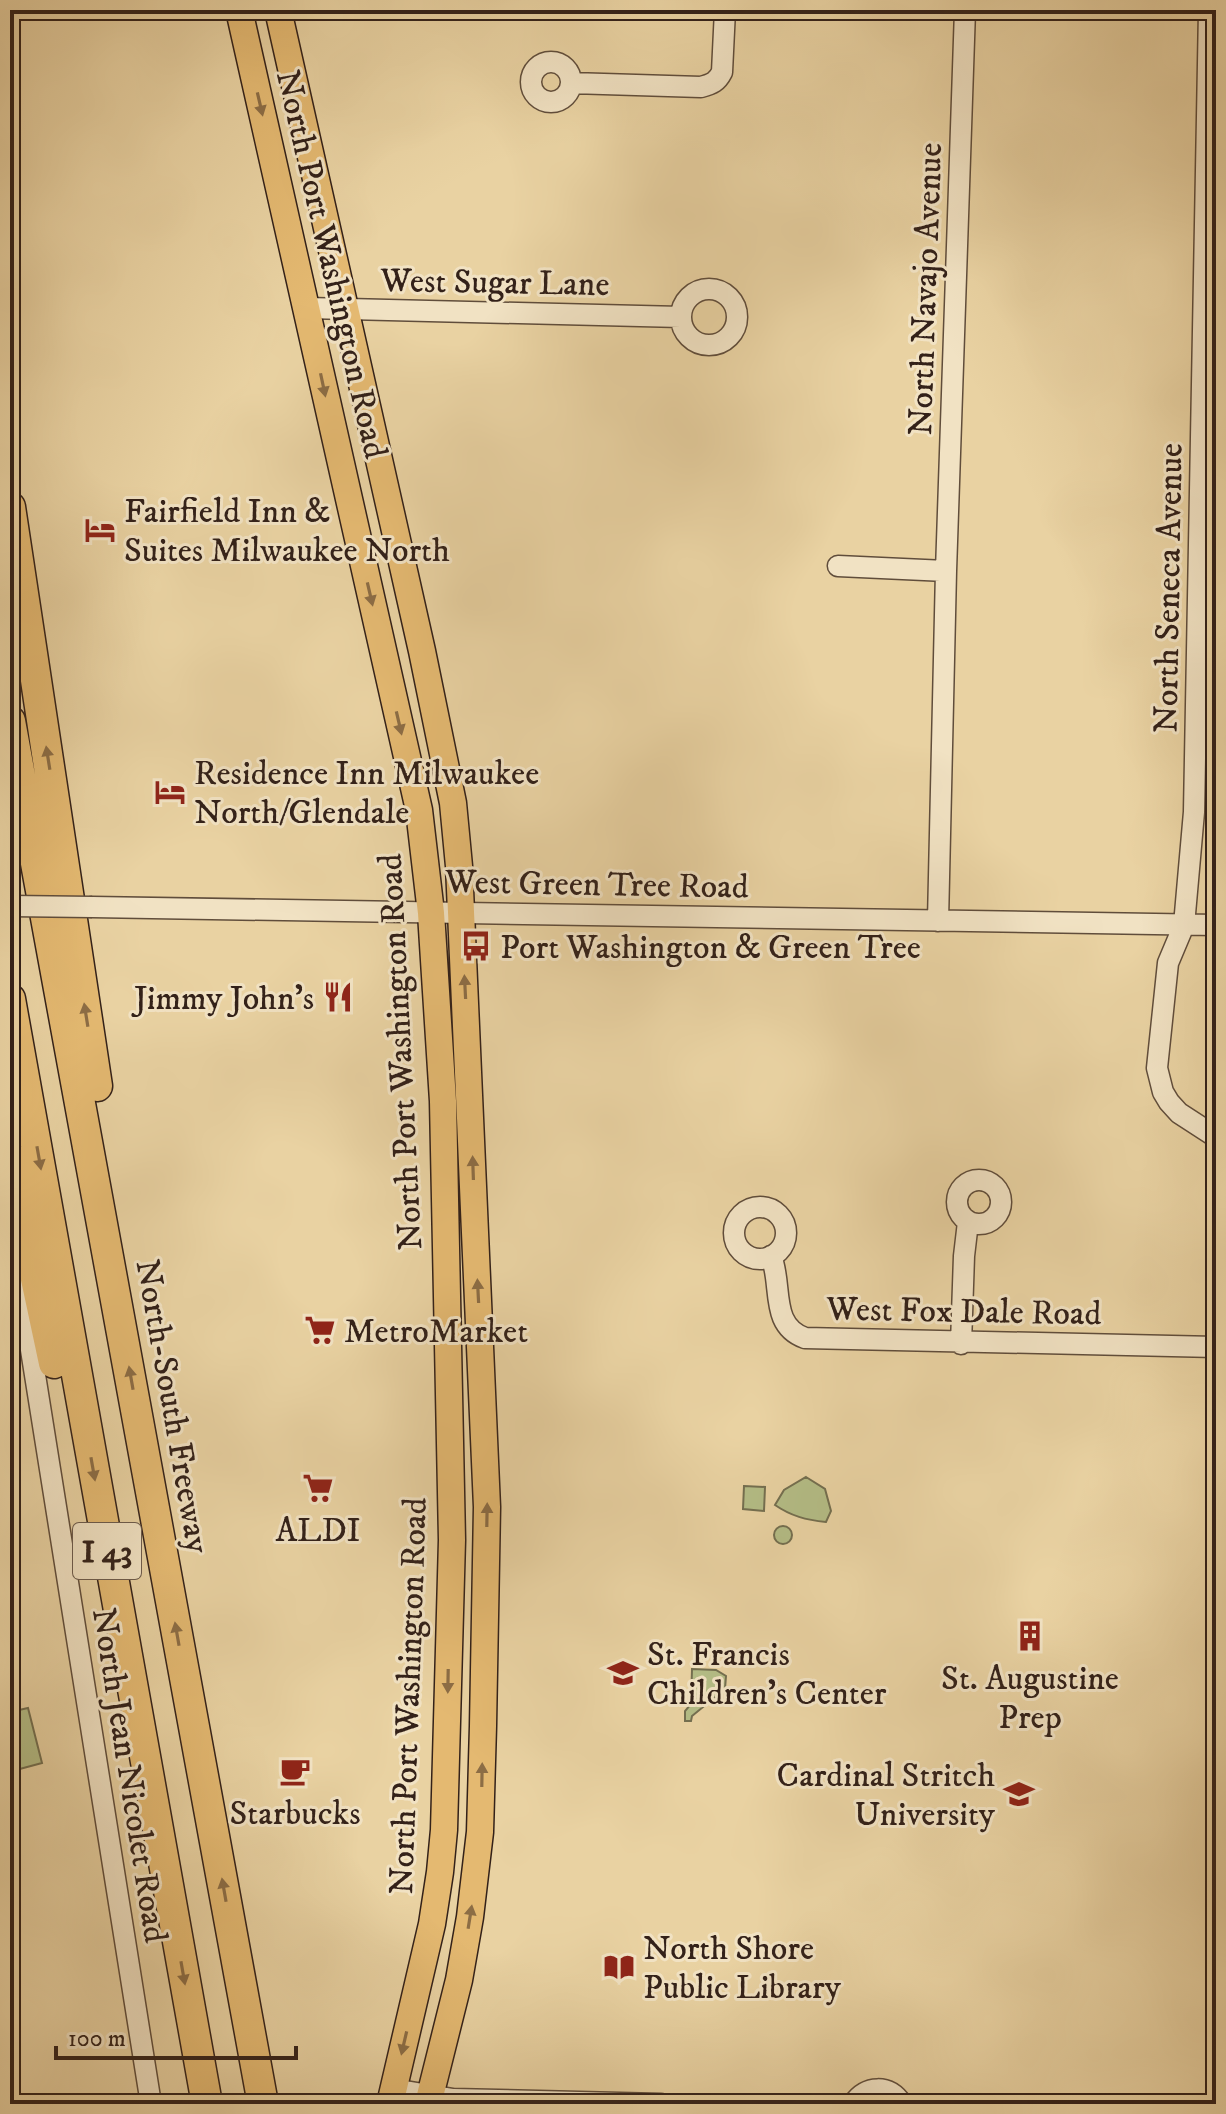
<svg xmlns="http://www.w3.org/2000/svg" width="1226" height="2114" font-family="'IM FELL DW Pica',serif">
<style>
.green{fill:#b4bd86;stroke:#746f50;stroke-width:2}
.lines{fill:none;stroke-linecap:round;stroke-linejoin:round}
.minor-casing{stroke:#604d3b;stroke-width:23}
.major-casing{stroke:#332119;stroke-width:29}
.highway-casing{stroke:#332119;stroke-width:33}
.minor{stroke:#f1e2c3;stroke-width:20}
.major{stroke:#e4b971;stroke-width:26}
.highway{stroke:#e4b971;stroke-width:30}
.minor-bridge-casing{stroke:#604d3b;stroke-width:23;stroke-linecap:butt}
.minor-bridge{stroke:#f1e2c3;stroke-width:20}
.oneway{fill:#8c6d45}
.labels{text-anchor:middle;stroke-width:6;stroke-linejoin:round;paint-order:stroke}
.shield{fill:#f1e2c3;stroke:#6c5b4c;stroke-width:2}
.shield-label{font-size:32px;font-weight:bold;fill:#332119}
.street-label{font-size:34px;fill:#332119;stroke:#f1e2c3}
.poi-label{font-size:34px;fill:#332119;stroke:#f1e2c3;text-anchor:start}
</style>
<rect width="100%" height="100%" fill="#e9d2a2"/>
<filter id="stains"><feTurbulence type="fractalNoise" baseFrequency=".0025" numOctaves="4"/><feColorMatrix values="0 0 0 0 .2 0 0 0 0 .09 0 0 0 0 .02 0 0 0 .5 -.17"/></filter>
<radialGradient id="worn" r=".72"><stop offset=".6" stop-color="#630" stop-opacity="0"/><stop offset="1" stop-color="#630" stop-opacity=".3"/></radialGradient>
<path class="green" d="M 806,1477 L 825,1489 L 831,1511 L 826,1522 C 806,1520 791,1516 775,1505 L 784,1490 Z
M 744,1486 L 765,1487 L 764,1511 L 743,1509 Z
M774 1535a9 9 0 1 1 18 0a9 9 0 1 1-18 0Z
M 692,1669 L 716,1670 L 726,1676 L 725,1689 L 692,1716 L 691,1721 L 685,1721 L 685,1711 L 691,1704 Z
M 28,1708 L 42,1763 L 16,1770 L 10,1747 L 10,1712 Z"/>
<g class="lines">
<g class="minor-casing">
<path id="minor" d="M 1209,10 L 1194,812 L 1184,925 L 1168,963 L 1157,1068 L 1163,1092 L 1169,1102 L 1179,1113 L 1216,1137
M531 82a20 20 0 1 1 40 0a20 20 0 1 1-40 0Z
M 571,83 L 701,87 C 712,84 717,82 722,72 L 725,10
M681 317a28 28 0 1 1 56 0a28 28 0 1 1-56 0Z
M 307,308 L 681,317
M 838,566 L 946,571
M 92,907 L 1216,925
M 938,921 L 946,571 L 965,10
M957 1202a22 22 0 1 1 44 0a22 22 0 1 1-44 0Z
M734 1233a26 26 0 1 1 52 0a26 26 0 1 1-52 0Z
M 14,1243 L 151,2104
M 771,1256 C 783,1285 769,1325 805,1338 L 1216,1347
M 961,1344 L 964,1256 L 968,1222
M 393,2089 L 453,2099 L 661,2104
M 853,2104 C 866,2085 889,2084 902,2104"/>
</g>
<g class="major-casing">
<path id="major" d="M 239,10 L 419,810 L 431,913 L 443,1101 L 452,1540 L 444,1830 L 440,1872 L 432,1924 L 390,2104
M 278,10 L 422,651 L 453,803 L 459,866 L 487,1507 L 483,1726 L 480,1832 L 470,1917 L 459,1980 L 428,2104"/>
</g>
<g class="highway-casing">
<path id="highway" d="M 10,507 L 97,1086
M 10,721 L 263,2104
M 10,999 L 207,2104
M 10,1157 L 54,1363"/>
</g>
<use href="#minor" class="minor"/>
<use href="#major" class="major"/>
<use href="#highway" class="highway"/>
<g class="minor-bridge-casing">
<path id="minor-bridge" d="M 10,906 L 92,907"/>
</g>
<use href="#minor-bridge" class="minor-bridge"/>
</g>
<defs><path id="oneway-solid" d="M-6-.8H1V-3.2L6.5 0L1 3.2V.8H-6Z" transform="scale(2)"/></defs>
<g class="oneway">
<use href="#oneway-solid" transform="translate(260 104) rotate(77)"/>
<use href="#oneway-solid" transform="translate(323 385) rotate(78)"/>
<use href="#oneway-solid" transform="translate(370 594) rotate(77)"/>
<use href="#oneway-solid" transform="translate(399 723) rotate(77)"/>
<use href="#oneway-solid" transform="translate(48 758) rotate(-99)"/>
<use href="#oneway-solid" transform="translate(465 987) rotate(-93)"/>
<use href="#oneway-solid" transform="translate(86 1015) rotate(-99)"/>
<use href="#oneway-solid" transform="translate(39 1158) rotate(80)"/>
<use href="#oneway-solid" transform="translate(473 1168) rotate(-92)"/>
<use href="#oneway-solid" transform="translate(478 1291) rotate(-93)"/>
<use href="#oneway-solid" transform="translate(131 1378) rotate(-100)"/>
<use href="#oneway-solid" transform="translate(93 1469) rotate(80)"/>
<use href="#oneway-solid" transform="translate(487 1515) rotate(-89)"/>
<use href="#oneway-solid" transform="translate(177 1634) rotate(-100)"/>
<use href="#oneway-solid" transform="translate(448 1681) rotate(91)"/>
<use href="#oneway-solid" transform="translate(482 1775) rotate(-89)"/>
<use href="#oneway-solid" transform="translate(224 1890) rotate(-100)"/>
<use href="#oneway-solid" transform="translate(470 1917) rotate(-81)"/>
<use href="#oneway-solid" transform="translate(183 1973) rotate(80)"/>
<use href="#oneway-solid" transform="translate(404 2043) rotate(103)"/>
</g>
<defs>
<g id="hotel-bare" transform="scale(2.4)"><path d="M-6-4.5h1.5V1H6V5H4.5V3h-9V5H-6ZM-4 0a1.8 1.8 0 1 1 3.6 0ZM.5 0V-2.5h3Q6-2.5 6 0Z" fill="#8f2418" stroke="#f1e2c3" stroke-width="2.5" paint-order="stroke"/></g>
<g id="bus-bare" transform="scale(2.4)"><path d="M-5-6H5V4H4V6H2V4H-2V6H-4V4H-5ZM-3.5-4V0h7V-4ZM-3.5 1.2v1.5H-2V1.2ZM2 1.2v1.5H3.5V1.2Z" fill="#8f2418" stroke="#f1e2c3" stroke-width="2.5" paint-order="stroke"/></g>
<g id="restaurant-bare" transform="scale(2.4)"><path d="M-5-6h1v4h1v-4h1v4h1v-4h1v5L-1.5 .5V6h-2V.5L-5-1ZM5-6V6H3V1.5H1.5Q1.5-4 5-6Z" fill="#8f2418" stroke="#f1e2c3" stroke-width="2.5" paint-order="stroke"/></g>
<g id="supermarket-bare" transform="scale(2.4)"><path d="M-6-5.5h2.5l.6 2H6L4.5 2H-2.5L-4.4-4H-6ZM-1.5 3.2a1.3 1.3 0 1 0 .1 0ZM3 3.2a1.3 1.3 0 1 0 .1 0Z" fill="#8f2418" stroke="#f1e2c3" stroke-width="2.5" paint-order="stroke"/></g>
<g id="building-bare" transform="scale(2.4)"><path d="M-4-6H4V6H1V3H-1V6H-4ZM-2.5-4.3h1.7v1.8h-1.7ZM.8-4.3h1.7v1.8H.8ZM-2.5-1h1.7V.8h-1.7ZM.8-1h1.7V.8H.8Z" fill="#8f2418" stroke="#f1e2c3" stroke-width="2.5" paint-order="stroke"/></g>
<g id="school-bare" transform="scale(2.4)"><path d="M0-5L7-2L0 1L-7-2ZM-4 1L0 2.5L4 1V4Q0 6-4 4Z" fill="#8f2418" stroke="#f1e2c3" stroke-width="2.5" paint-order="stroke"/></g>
<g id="cafe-bare" transform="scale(2.4)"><path d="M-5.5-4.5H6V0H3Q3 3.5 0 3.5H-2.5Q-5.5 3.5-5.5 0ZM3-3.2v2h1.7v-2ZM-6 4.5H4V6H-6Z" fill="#8f2418" stroke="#f1e2c3" stroke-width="2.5" paint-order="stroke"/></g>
<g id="library-bare" transform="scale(2.4)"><path d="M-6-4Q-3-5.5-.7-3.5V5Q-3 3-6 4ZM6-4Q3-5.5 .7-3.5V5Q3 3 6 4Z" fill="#8f2418" stroke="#f1e2c3" stroke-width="2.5" paint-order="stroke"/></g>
</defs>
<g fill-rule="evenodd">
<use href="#hotel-bare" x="100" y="530"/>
<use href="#hotel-bare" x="170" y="792"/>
<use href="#bus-bare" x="476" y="946"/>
<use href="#restaurant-bare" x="338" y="997"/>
<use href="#supermarket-bare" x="320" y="1330"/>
<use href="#supermarket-bare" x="318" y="1488"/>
<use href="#building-bare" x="1030" y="1636"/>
<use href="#school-bare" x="623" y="1673"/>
<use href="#cafe-bare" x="295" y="1771"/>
<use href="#school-bare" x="1019" y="1794"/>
<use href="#library-bare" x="619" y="1967"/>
</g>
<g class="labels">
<rect class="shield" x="73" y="1523" width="68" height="56" rx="6"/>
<g class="shield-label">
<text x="107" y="1562">I 43</text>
</g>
<g class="street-label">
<text transform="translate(333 264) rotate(77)" y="12">North Port Washington Road</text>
<text transform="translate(495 281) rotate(1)" y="12">West Sugar Lane</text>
<text transform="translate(924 289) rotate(-88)" y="12">North Navajo Avenue</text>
<text transform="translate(1167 588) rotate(-89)" y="12">North Seneca Avenue</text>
<text transform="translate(597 883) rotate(1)" y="12">West Green Tree Road</text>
<text transform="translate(399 1052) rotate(-93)" y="12">North Port Washington Road</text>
<text transform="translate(964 1310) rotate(1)" y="12">West Fox Dale Road</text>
<text transform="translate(174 1406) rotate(80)" y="12">North-South Freeway</text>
<text transform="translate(407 1696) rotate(-88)" y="12">North Port Washington Road</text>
<text transform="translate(131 1775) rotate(81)" y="12">North Jean Nicolet Road</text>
</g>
<g class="poi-label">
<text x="124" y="522">Fairfield Inn &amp;<tspan x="124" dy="39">Suites Milwaukee North</tspan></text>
<text x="194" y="784">Residence Inn Milwaukee<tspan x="194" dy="39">North/Glendale</tspan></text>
<text x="500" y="958">Port Washington &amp; Green Tree</text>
<text x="314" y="1009" text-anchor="end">Jimmy John's</text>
<text x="344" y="1342">MetroMarket</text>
<text x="318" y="1541" text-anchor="middle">ALDI</text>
<text x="647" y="1665">St. Francis<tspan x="647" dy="39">Children's Center</tspan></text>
<text x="1030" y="1689" text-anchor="middle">St. Augustine<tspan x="1030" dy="39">Prep</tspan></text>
<text x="995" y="1786" text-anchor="end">Cardinal Stritch<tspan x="995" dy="39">University</tspan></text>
<text x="295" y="1824" text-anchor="middle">Starbucks</text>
<text x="643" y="1959">North Shore<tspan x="643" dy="39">Public Library</tspan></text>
</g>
</g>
<rect width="1226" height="2114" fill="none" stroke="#e9d2a2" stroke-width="40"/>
<rect x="12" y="12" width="1202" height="2090" fill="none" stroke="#332119" stroke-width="4"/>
<rect x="20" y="20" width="1186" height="2074" fill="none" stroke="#332119" stroke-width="2"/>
<path d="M56 2046v12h240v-12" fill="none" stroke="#332119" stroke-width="4"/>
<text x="68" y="2046" font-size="24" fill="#332119" stroke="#f1e2c3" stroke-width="6" paint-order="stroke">100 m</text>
<rect width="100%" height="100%" filter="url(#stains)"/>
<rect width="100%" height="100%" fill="url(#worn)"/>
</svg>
